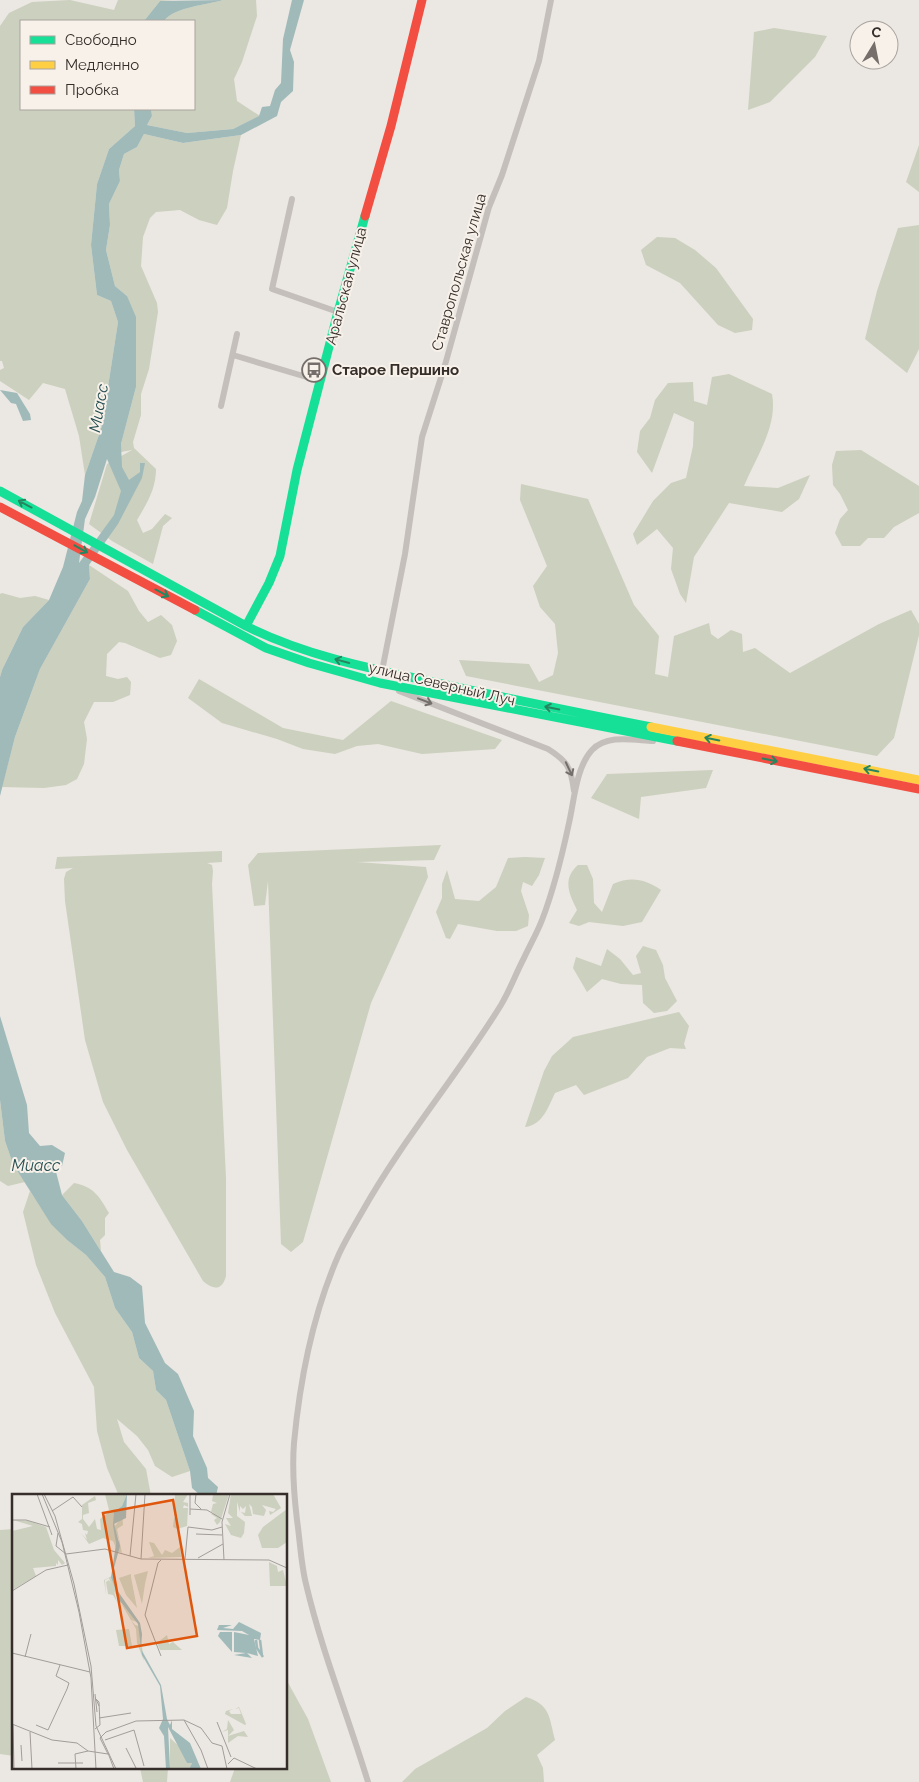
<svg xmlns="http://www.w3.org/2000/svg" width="919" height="1782" font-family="Raleway,sans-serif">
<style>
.green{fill:#ccd0be}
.water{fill:#a0baba;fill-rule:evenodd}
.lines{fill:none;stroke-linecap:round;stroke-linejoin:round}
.street{stroke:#c4bfbb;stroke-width:6}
.fast{stroke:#16e098;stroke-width:9}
.slow{stroke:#ffcf43;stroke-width:9}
.jam{stroke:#f24e42;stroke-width:9}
.oneway{stroke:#268660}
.oneway2{stroke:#756f6b}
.labels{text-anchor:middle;stroke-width:4;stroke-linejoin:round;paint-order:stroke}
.street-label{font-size:15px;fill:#352d29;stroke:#f7f1ea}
.poi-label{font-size:15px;font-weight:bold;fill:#352d29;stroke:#f7f1ea;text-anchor:start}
.water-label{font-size:16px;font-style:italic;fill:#244e51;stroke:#f7f1ea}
.inset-river{fill:none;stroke:#a0baba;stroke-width:2.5}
.inset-road{fill:none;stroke:#a29d98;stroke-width:1}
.view{fill:#df570d;fill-opacity:0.15;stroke:#df570d;stroke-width:2.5}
.inset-edge{fill:none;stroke:#352d29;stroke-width:2.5}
</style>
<rect width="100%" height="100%" fill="#ebe7e2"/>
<path class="green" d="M 70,0 L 114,10 L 118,0 L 174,0 L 160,1 L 144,21 L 21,21 L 21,109 L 134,109 L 135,126 L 109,149 L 97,184 L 91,245 L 97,295 L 111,301 L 118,322 L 102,426 L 85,475 L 79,436 L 65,389 L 43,383 L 29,400 L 0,381 L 0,370 L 4,368 L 2,361 L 0,361 L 0,26 L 9,13 L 32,2 Z
M 223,0 L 256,0 L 257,16 L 242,62 L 234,79 L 237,101 L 260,116 L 233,129 L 187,133 L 147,125 L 152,116 L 151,109 L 194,109 L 194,21 L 164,21 C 174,7 207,5 223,0 Z
M 774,28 L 827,36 L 815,57 L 770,102 L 748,110 L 754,32 Z
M 144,134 L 183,143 L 241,135 L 233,171 L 227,208 L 217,225 L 199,220 L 180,210 L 156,212 L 150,218 L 143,237 L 141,266 L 157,303 L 158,312 L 149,369 L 141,394 L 141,415 L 133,442 L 134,448 L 156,469 C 156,489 147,503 137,520 L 143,533 L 152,529 L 165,514 L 172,518 L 163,526 L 153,564 L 112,541 L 89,524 L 107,464 L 132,450 L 121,452 L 121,444 L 136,387 L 127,296 L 115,286 L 106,250 L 110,225 L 109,204 L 120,181 L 119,170 L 124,154 L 137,147 Z
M 919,145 L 919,192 L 906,182 Z
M 919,225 L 919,349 L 907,373 L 865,339 L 877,291 L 898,228 Z
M 657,237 L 675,238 L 695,250 L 716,268 L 753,319 L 752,330 L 735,333 L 718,325 L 680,283 L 646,265 L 641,250 Z
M 729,374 L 772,394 C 778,426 756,457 744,486 L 778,488 L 810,475 L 799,499 L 782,512 L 729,503 L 694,557 L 686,603 L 680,594 L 671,569 L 673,548 L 657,529 L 637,545 L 633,534 L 653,501 L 671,483 L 686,478 L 693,446 L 694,422 L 674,413 L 652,473 L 637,452 L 640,431 L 650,418 L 655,400 L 668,383 L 693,382 L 694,401 L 707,405 L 712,377 Z
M 861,450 L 919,486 L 919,513 L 894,527 L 884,538 L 868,538 L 860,546 L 842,546 L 835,533 L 840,519 L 848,510 L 840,494 L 833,485 L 832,465 L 836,451 Z
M 521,484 L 588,499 L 634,605 L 659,636 L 655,674 L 668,677 L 674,636 L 709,623 L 711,634 L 718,639 L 731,630 L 742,634 L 743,652 L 755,648 L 790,673 L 879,624 L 911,610 L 919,624 L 919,635 L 894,738 L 877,756 L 466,676 L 459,660 L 529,664 L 539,682 L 553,675 L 558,653 L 555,624 L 540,607 L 533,586 L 547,566 L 520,500 Z
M 89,565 L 128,591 L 139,611 L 148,622 L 161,615 L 172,625 L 177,641 L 171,655 L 160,658 L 125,643 L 119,642 L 107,654 L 106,676 L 118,679 L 127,677 L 131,682 L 130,695 L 113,702 L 94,702 L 84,722 L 87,739 L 84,764 L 77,779 L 66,785 L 44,788 L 2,787 L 15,737 L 40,669 L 90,579 Z
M 2,593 L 20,598 L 35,596 L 49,600 L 23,627 L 2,670 L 0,677 L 0,594 Z
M 199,679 L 283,728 L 343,740 L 391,701 L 502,740 L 495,749 L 422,754 L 378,744 L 357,746 L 335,754 L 303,749 L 277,739 L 222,723 L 188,698 Z
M 713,770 L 706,788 L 641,797 L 639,819 L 591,798 L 607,774 Z
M 441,845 L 434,860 L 357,862 L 426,867 L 428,877 L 371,1003 L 303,1242 L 291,1252 L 281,1244 L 268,881 L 265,905 L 254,906 L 248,865 L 258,853 Z
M 222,851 L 222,862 L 207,863 L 212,865 L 213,871 L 212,884 L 226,1178 L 226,1276 C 222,1291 213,1290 203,1281 L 127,1150 L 103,1102 L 85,1040 L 65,901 L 64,879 L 66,872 L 73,868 L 55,869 L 57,857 Z
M 525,857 L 545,858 L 539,875 L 532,886 L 523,882 L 521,891 L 529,915 L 528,926 L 516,931 L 497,931 L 458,924 L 450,939 L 446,938 L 436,912 L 442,898 L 442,884 L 447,870 L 455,899 L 479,901 L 496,887 L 508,858 Z
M 578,865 L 587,865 L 593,879 L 594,903 L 602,912 L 613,884 C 631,876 645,879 661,890 L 642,922 L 623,926 L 589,922 L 579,926 L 569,923 L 577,910 C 569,894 562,879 578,865 Z
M 643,946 L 656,950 L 663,965 L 665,978 L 677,1001 L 667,1011 L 654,1013 L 643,1003 L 642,985 L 621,984 L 602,979 L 587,992 L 573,968 L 576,957 L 601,966 L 607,949 L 620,959 L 633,975 L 641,973 L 636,956 Z
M 679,1012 L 689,1026 L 684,1044 L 686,1049 L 670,1048 L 647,1057 L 628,1078 L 584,1095 L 576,1085 L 555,1093 C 548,1107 543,1125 525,1127 L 544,1071 L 552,1056 L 573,1037 Z
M 0,1100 L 5,1141 L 13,1164 L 25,1182 L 8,1186 L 0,1181 Z
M 74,1183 C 94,1187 99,1196 109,1213 L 105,1218 L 105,1235 L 100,1240 L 101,1251 L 82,1221 L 62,1195 Z
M 30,1191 L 52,1224 L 67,1240 L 86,1255 L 105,1277 L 115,1308 L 132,1332 L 139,1358 L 153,1371 L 156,1390 L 166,1400 L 190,1471 L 172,1477 L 155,1466 L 148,1450 L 137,1436 L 117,1419 L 124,1442 L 146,1469 L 151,1496 L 119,1496 L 107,1468 L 97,1431 L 94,1387 L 55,1313 L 36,1265 L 23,1212 Z
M 14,1529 L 14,1756 L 0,1754 L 0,1530 Z
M 286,1679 L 308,1719 L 331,1782 L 230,1782 L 235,1768 L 286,1768 Z
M 526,1697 C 551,1705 549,1718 555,1740 L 537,1755 L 543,1768 L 544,1782 L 402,1782 L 415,1769 L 487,1728 L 505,1711 Z
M 140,1768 L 168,1768 L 167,1782 L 143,1782 Z"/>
<path class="water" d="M 223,0 C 207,5 174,7 164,21 L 144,21 L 160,1 Z
M 292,0 L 304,0 L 290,50 L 294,62 L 293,91 L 281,102 L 277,116 L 241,135 L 183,143 L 144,134 L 137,147 L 124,154 L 119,170 L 120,181 L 109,204 L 110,225 L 106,250 L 115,286 L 127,296 L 136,317 L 136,387 L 121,444 L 122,467 L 129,480 L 140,472 L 140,463 L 145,463 L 142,478 L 118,524 L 89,565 L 90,579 L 40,669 L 15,737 L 0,796 L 0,677 L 2,670 L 23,627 L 49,600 L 63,567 L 77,512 L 82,501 L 85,475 L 102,426 L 118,322 L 111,301 L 97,295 L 91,245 L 97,184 L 109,149 L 135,126 L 134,109 L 151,109 L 152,116 L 147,125 L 187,133 L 233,129 L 259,116 L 262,107 L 270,106 L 275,90 L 281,83 L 283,39 ZM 107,459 L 121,491 L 114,515 L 79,563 L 85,519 L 95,497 Z
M 0,390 L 17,393 L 30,414 L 31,420 L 23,421 L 16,404 L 11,403 Z
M 0,1016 L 27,1105 L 29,1133 L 40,1146 L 52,1145 L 65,1153 L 62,1166 L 54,1164 L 62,1195 L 82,1221 L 114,1272 L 130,1277 L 142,1286 L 145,1323 L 165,1363 L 178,1374 L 194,1411 L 193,1436 L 207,1468 L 208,1478 L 218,1487 L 216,1496 L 201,1496 L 192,1488 L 190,1471 L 166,1400 L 156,1390 L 153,1371 L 139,1358 L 132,1332 L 115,1308 L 105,1277 L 86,1255 L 67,1240 L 51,1224 L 13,1164 L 5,1141 L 0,1100 Z"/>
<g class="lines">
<path class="street" d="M 292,199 L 272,289 L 338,312
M 233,355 L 320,381
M 221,406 L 237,334
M 382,671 L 405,554 L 422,437 L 445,365 L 489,207 L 502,175 L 539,61 L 551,0
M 399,691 L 548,749 C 567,761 571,767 574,791
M 368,1782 C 348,1716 322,1652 306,1584 C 301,1564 300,1541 297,1520 C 294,1495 292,1468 294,1443 C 300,1379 313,1313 339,1254 C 346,1239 354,1226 362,1212 C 403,1139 457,1076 501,1005 C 510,990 516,973 524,958 C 530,945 537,933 542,920 C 554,889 562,856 569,823 C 574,802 576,767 592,750 C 607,734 633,740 653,741"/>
<path class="fast" d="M 0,491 L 246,626 C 302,654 363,667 424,680 C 499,697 575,712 651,727
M 195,610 L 266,648 L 309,663 L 380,683 L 677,741
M 246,626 L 269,583 L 280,556 L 297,470 L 338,312 L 365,216"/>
<path class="slow" d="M 651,727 L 919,780"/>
<path class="jam" d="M 365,216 L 391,126 L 422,0
M 0,507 L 195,610
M 677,741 L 919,789"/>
</g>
<defs><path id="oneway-shaft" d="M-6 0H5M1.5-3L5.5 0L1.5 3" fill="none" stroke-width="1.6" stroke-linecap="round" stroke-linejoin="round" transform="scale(1.25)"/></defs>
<g class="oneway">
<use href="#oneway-shaft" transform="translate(25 504) rotate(-152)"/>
<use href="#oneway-shaft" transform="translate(81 549) rotate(29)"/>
<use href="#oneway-shaft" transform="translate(162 593) rotate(28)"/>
<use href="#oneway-shaft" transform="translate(342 661) rotate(-165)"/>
<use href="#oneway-shaft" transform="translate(552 708) rotate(-169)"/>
<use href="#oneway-shaft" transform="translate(712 739) rotate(-169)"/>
<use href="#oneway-shaft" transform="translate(770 760) rotate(11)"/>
<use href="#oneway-shaft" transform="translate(871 770) rotate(-169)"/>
</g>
<g class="oneway2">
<use href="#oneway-shaft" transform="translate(425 701) rotate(21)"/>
<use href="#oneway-shaft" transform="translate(569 769) rotate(65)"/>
</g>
<defs>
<g id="bus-ring" transform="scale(1.25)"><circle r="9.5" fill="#f7f1ea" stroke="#756e6a" stroke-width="1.5"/><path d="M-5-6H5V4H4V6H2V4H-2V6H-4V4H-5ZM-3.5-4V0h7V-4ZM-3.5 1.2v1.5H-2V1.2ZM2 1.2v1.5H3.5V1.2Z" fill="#756e6a"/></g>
</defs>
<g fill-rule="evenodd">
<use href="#bus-ring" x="314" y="370"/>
</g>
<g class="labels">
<g class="street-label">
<text transform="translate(459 272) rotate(-74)" y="5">Ставропольская улица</text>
<text transform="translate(346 286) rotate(-75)" y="5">Аральская улица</text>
<text transform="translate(442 684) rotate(13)" y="5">улица Северный Луч</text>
</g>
<g class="poi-label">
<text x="332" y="375">Старое Першино</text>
</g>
<g class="water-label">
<text transform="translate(98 408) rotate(-80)" y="6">Миасс</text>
<text x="36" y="1171">Миасс</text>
</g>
</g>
<g transform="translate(12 1494)">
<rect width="275" height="275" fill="#ebe7e2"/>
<path d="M 93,0 L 115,0 L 110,12 L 102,18 L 104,54 L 101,47 L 91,44 L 77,50 L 69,39 L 75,46 L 73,39 L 75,41 L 76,37 L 71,36 L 70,30 L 66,28 L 70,25 L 70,11 L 83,2 L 84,6 L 76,9 L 77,19 L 71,21 L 71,25 L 77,33 L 83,25 L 85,35 L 89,36 L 88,25 L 100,16 L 97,16 ZM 176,0 L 171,8 L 176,9 L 176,13 L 172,11 L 171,14 L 176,14 L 175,32 L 165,35 L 161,33 L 162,24 L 166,23 L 162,20 L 163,1 ZM 217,0 L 208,28 L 205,31 L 202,26 L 205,24 L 199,20 L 202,19 L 199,18 L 201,10 L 205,9 L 200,7 L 201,1 ZM 219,0 L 261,0 L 269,14 L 258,21 L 257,17 L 261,18 L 264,15 L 250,11 L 254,16 L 252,22 L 241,20 L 240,13 L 237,10 L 240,22 L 233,22 L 229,18 L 233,19 L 234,12 L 231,15 L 228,12 L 228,18 L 225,8 L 225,22 L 233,28 L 232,39 L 229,44 L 219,41 L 213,30 L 219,32 L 214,24 L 221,24 L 216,19 ZM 110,15 L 111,31 L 105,35 L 110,59 L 105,57 L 107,46 L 102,33 L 107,27 L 104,26 L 104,18 ZM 275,15 L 275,48 L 266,54 L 250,54 L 246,41 L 251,33 ZM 1,26 L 17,27 L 34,33 L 42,56 L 53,69 L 50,71 L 46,66 L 46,71 L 44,69 L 44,72 L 21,74 L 24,82 L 0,96 L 0,37 L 21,32 ZM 137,48 L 142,49 L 150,61 L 153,56 L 160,59 L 168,53 L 169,63 L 136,64 L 142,62 ZM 257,68 L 265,72 L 266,78 L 271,76 L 275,92 L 258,92 ZM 136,77 L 133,90 L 130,110 L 122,81 ZM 119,80 L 119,83 L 125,114 L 114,101 L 107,84 ZM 100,82 L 109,108 L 108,109 L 102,97 L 105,108 L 101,101 L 96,100 L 94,88 L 97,86 L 99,90 L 97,84 L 93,86 L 94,101 L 92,86 ZM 109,109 L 122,123 L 125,128 L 119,126 L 123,131 L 127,132 L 132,167 L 125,149 L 124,135 ZM 117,135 L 120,152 L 107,152 L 104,136 ZM 155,141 L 157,150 L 161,148 L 170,156 L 148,156 L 145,149 ZM 227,213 L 234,230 L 233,231 L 213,220 L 214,217 L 221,215 L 217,217 L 219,220 L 229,220 L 227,214 L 223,215 ZM 216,226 L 222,236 L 216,242 L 232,237 L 236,243 L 226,242 L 216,249 L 216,236 L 210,238 L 215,235 ZM 158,244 L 170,255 L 175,269 L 180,269 L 177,275 L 158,274 Z" fill="#ccd0be"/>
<path d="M 115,0 L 114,24 L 102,30 L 108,52 L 102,74 L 105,96 L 128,129 L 130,140 L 129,155 L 149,191 L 155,225 L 158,231 L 160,226 L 160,235 L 178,249 L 189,275 L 177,275 L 180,269 L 175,269 L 156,233 L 158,275 L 154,275 L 152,242 L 147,234 L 151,225 L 148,192 L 130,161 L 126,130 L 108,107 L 99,83 L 104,50 L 101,31 L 102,18 L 110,12 ZM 227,128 L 249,139 L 248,146 L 242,145 L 246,162 L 235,159 L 240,164 L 222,161 L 234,159 L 222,158 L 222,138 L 237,141 L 230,137 L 205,136 L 207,131 L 220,131 L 211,134 L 221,135 ZM 208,138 L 220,138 L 220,158 L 206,142 Z" fill="#a0baba"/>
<path class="inset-river" d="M 244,146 L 245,154 L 251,163M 248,146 L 250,162"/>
<path class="inset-road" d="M 25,0 L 40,41M 30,0 L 50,48 L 67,118 L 79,184 L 84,275M 32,0 L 43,22 L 62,90 L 79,172 L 84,232 L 104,275M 178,0 L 178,21M 184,0 L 183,9 L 189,15M 178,15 L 195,16 L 210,25M 40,17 L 61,3 L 70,13M 0,26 L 14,26 L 38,33M 46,39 L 44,52 L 54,60 L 93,55 L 129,65 L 257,66 L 275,74M 184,40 L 210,41M 118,62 L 124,0M 186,64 L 211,50M 129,65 L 133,0M 173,65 L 176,33 L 200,36 L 210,33M 149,66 L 146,69 L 133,121 L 149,162M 212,66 L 210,28 L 218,0M 0,97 L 34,76 L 56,71M 0,159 L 78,178M 13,163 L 19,140M 83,200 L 85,218M 87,224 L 119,219M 172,226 L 189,256 L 196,275M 205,228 L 219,263M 0,230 L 40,246 L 65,249 L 76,257 L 96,260M 1,231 L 2,275M 24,231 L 36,236 L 55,195 L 57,189 L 44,182 L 48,171M 83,235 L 88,231 L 87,208 L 84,205 L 87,212M 18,238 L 20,275M 93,246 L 122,236 L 132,272M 9,251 L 10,267M 114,254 L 124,274M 96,259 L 102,275M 96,260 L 88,244 L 94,238 L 124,227 L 172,226 L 189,234 L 200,249 L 210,252 L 215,275M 46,269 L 71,269M 216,270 L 222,264 L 245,275M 64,275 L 63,260 L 76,257"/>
<path class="view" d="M 161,6 L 185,142 L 115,154 L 91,19 Z"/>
<rect width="275" height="275" class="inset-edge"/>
</g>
<rect x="20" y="20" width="175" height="90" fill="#f7f1ea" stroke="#a9a39d"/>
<rect x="30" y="36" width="25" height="8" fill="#16e098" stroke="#a9a39d"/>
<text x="65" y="45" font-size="15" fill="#352d29">Свободно</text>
<rect x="30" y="61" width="25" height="8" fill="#ffcf43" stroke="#a9a39d"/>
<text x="65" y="70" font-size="15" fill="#352d29">Медленно</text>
<rect x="30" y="86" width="25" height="8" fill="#f24e42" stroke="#a9a39d"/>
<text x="65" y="95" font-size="15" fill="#352d29">Пробка</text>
<g transform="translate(874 45) rotate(10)"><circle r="24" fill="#f7f1ea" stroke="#a9a39d"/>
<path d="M0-4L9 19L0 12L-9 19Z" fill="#756e6a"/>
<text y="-8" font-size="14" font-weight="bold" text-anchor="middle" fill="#352d29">С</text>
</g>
</svg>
